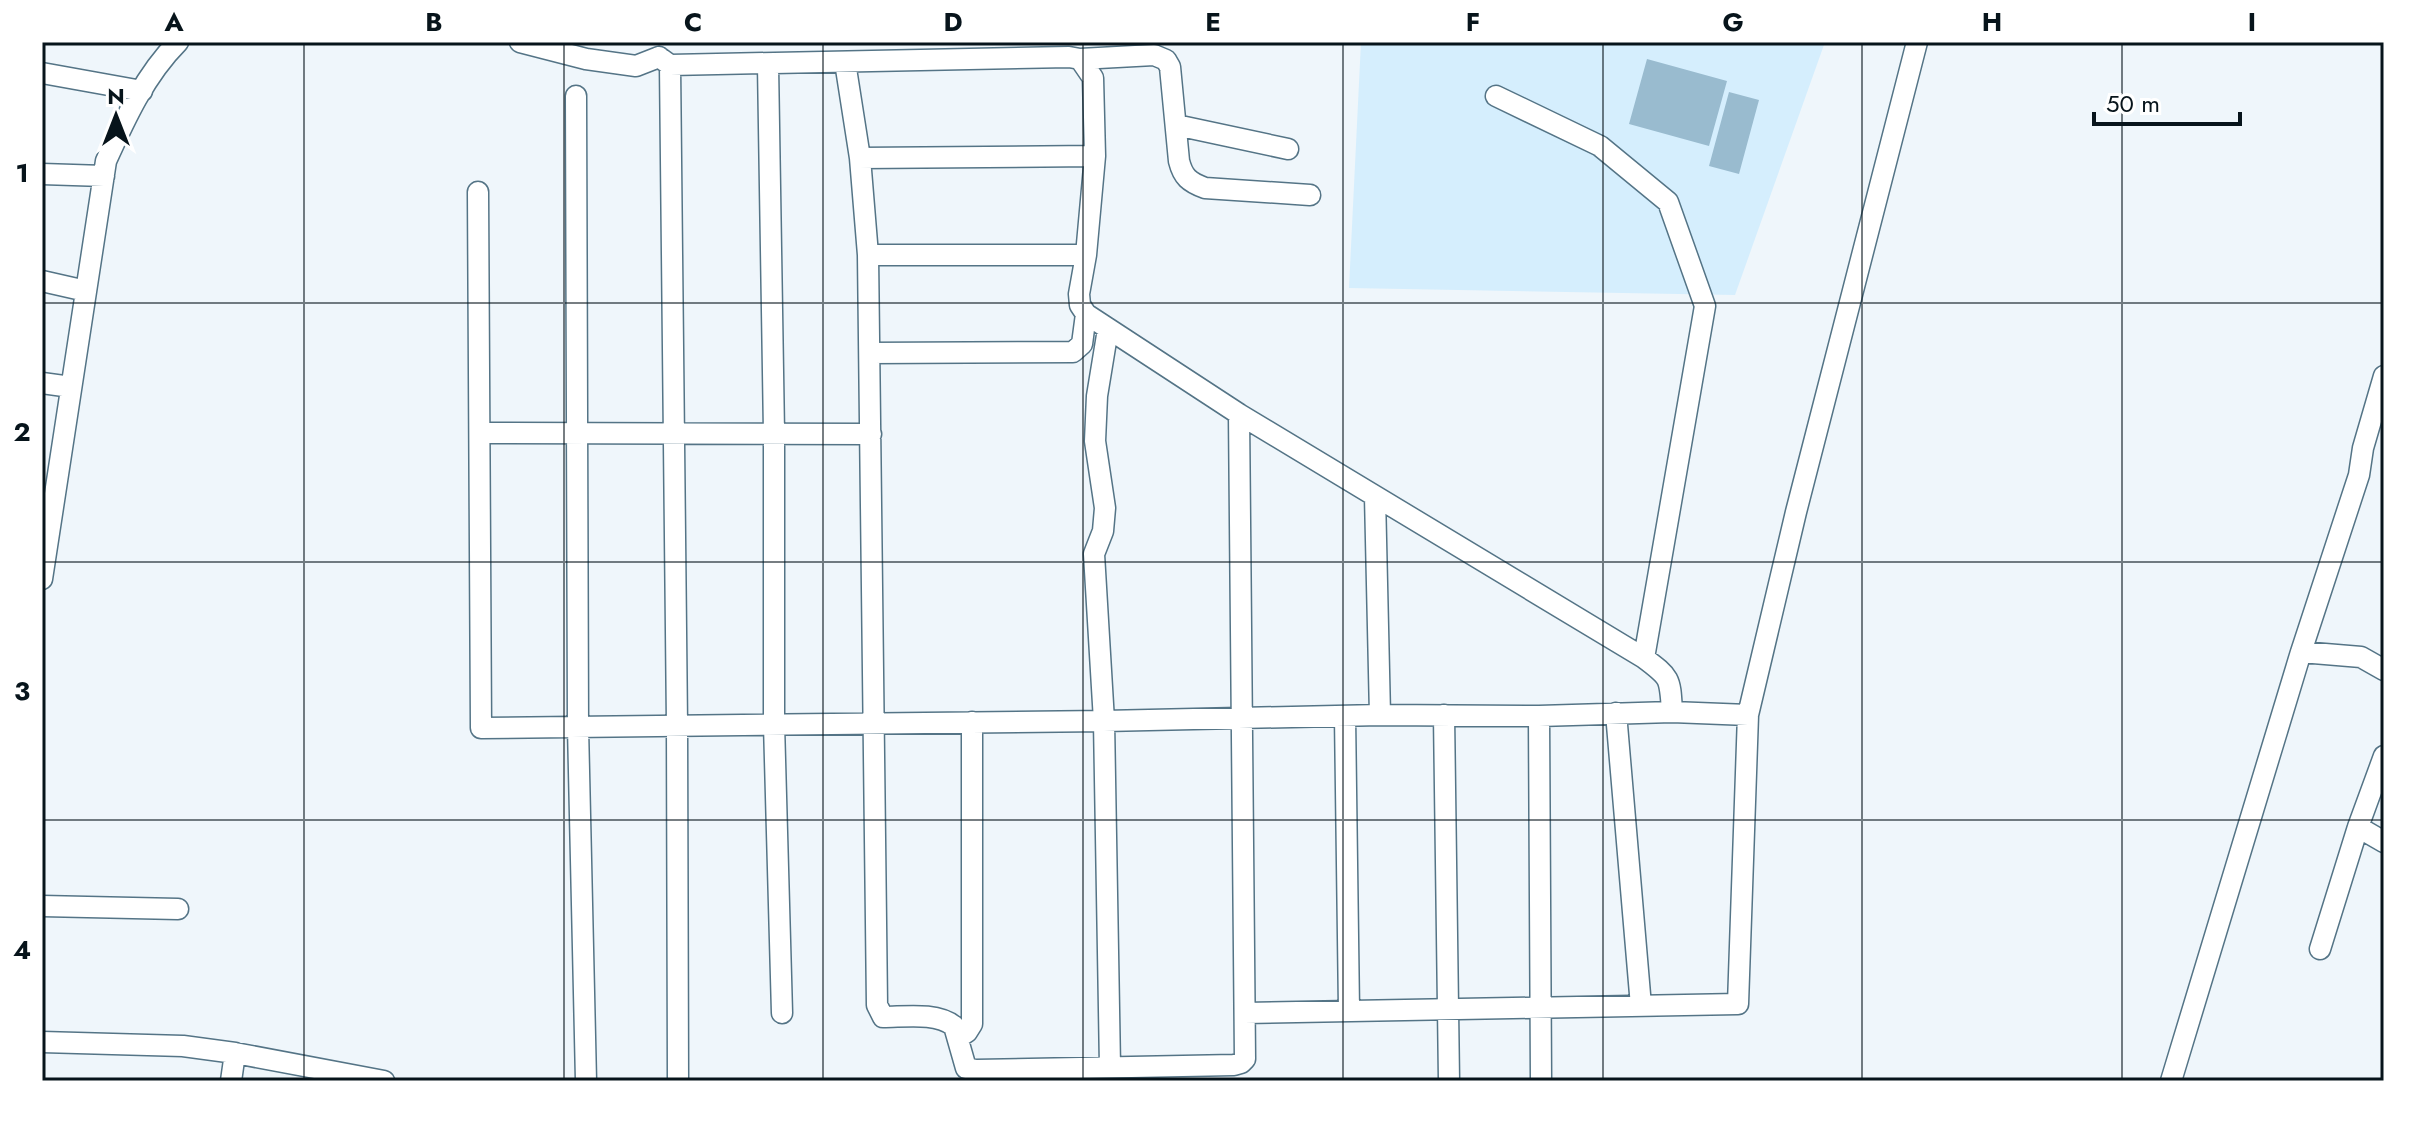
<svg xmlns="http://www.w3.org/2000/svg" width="2426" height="1123" font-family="Jost,sans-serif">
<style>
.built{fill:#d5eefd}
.building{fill:#99bbcf}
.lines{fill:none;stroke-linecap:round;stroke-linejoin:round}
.minor-casing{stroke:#547486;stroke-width:23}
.minor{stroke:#fff;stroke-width:20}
.grid{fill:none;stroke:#07141b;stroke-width:2;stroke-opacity:0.55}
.neatline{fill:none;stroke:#07141b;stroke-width:3}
.grid-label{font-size:26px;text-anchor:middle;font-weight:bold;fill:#07141b}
</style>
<rect width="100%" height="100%" fill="#eff6fb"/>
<path class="built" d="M 1361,42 L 1825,42 L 1735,295 L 1349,288 Z"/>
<path class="building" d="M 1647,59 L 1727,81 L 1709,146 L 1629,124 Z
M 1729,92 L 1759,100 L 1739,174 L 1709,166 Z"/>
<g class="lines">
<g class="minor-casing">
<path id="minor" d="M 520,42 L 586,59 L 636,66 L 659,57
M 659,57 L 670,65 L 1069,57 L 1080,59 L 1093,78 L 1095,156 L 1086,255 L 1079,294 L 1080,305 L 1086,314 L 1239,414 L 1644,658 C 1671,678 1670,678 1672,712
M 1080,59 L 1154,55 L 1166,60 L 1170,67 L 1179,161 C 1183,177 1189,182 1205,188 L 1310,195
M 845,62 L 860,158 L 868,255 L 877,1005 L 883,1017 C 905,1017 936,1012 954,1026 L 966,1068 L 976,1070 L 1234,1065 L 1241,1063 L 1245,1059 L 1239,414
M 670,65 L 677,725 L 678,1081
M 768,65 L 774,433 L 774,724 L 782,1013
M 42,73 L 142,91
M 576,96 L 578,727 L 586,1081
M 1496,96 L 1600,146 L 1668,202 L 1705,306 L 1644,658
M 1176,125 L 1288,149
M 860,158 L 1095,156
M 42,174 L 104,176
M 478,192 L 481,728 L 1104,721 L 1380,715 L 1539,716 L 1672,712 L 1748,715
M 868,255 L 1086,255
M 42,281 L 86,291
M 1108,329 L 1097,396 L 1095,441 L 1105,508 L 1103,531 L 1094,554 L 1104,721 L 1110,1067
M 870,353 L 1073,352 L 1082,344 L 1086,314
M 42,383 L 71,387
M 480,433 L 871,434
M 1375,496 L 1380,715
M 42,579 L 106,161 C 125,119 145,75 178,42
M 2301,652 L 2361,657 L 2384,670
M 1616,713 L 1641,1006
M 1444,715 L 1449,1081
M 1345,716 L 1349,1010
M 1539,716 L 1541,1081
M 2358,827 L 2384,842
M 42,906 L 178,909
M 2320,949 L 2358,827 L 2384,756
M 1245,1013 L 1738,1004 L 1748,715 L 1796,512 L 1917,42
M 958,1038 L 967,1032 L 972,1024 L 972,722
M 42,1042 L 183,1046 L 235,1053 L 384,1081
M 231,1081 L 235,1053
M 2171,1081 L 2301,652 L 2359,475 L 2363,448 L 2384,376"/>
</g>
<use href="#minor" class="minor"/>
</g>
<path class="grid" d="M 304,42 L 304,1081M 564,42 L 564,1081M 823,42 L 823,1081M 1083,42 L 1083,1081M 1343,42 L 1343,1081M 1603,42 L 1603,1081M 1862,42 L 1862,1081M 2122,42 L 2122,1081M 42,303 L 2384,303M 42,562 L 2384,562M 42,820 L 2384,820"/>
<rect width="2426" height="1123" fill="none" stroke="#ffffff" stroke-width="88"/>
<g transform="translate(116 116)" stroke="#ffffff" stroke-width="6" paint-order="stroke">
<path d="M0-6L14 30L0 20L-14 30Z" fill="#07141b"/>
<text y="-12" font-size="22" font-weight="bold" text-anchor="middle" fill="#07141b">N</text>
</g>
<path d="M2094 112v12h146v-12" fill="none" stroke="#07141b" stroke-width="4"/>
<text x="2106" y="112" font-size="24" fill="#07141b" stroke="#ffffff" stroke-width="6" paint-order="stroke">50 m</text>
<rect x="44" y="44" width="2338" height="1035" class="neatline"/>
<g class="grid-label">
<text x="174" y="31">A</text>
<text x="434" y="31">B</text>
<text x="693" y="31">C</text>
<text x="953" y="31">D</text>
<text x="1213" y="31">E</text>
<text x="1473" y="31">F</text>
<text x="1733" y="31">G</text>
<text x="1992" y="31">H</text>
<text x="2252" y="31">I</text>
<text x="22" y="182">1</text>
<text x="22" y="441">2</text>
<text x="22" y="700">3</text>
<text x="22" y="959">4</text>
</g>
</svg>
